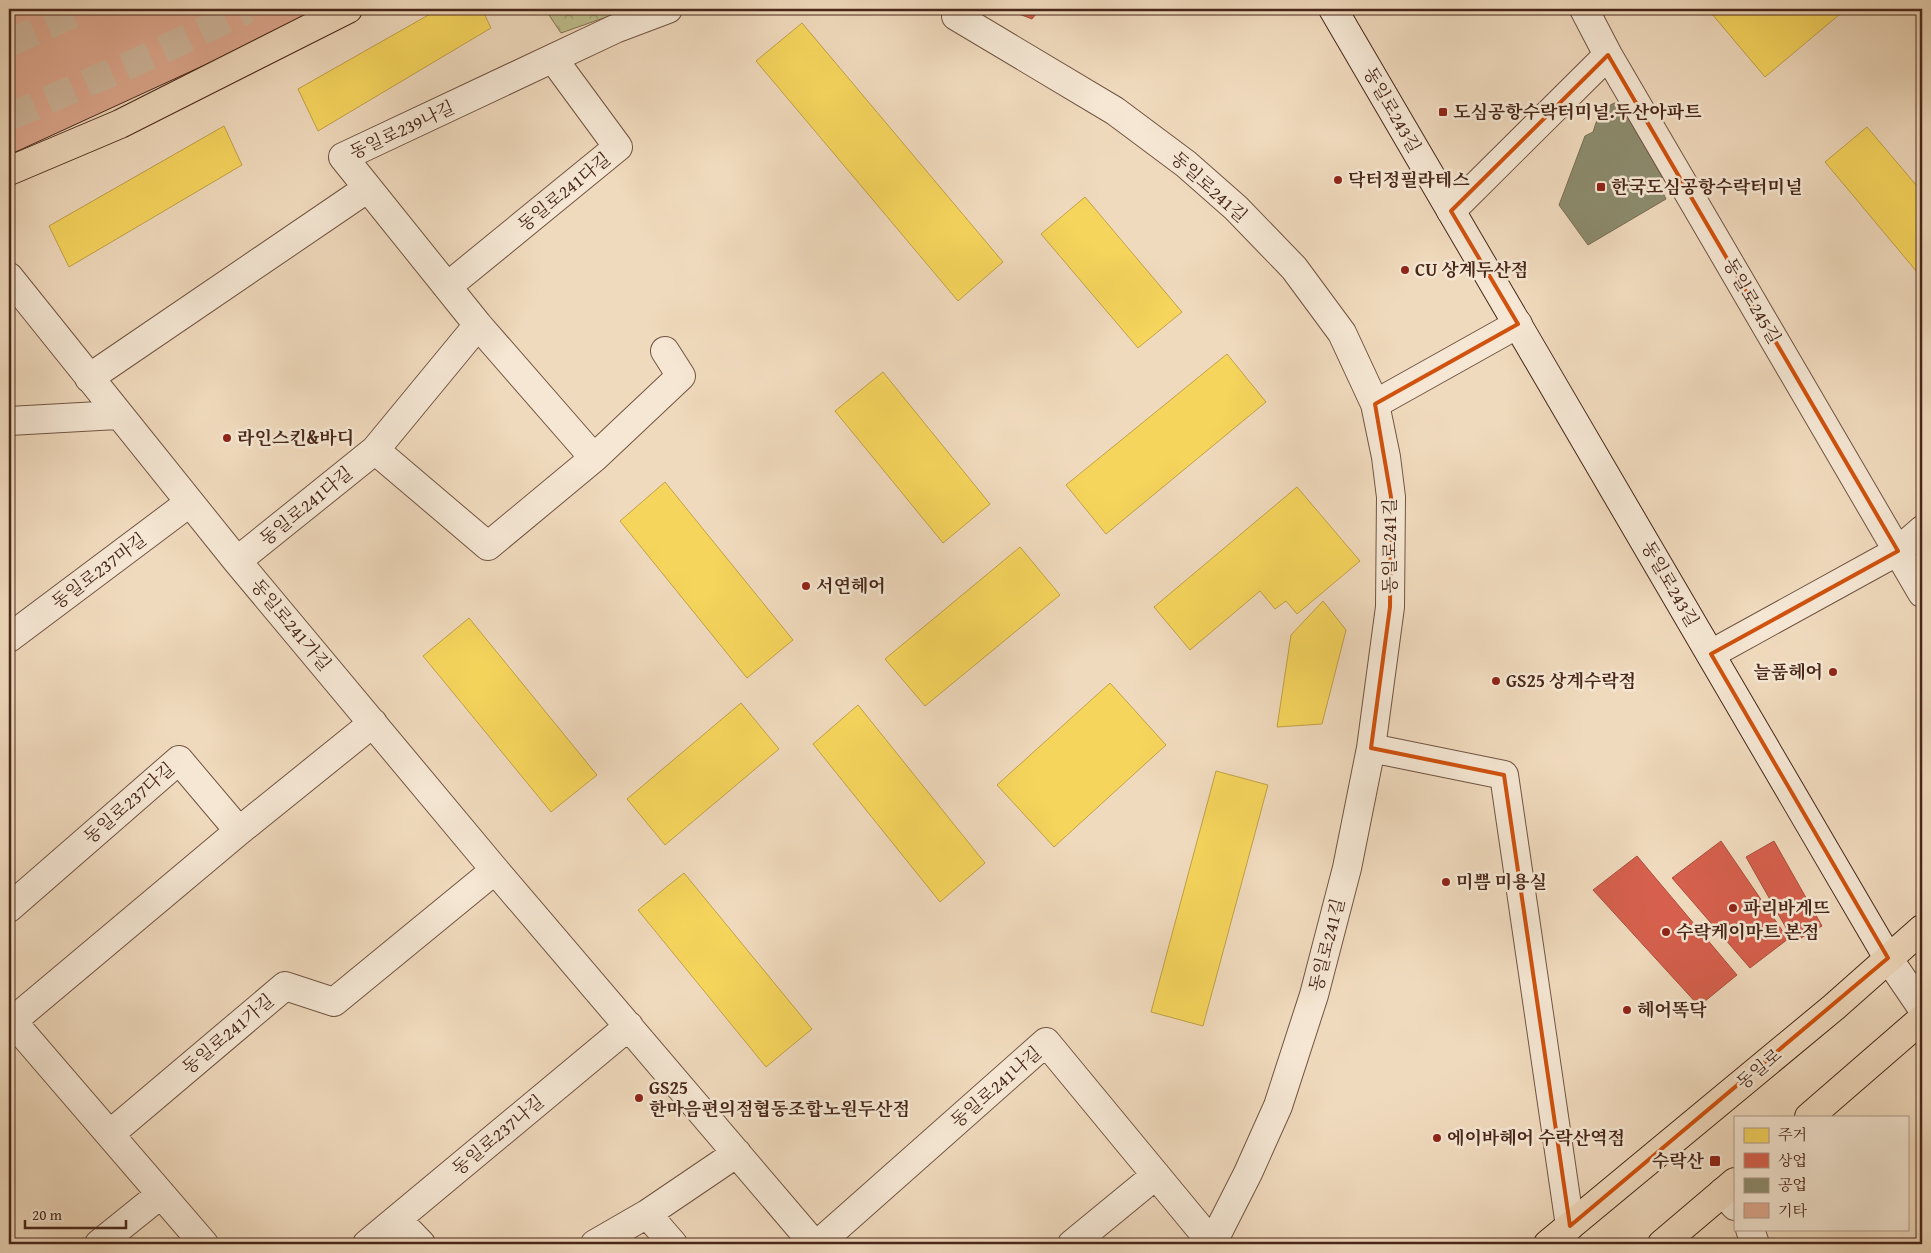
<svg xmlns="http://www.w3.org/2000/svg" width="1931" height="1253" font-family="'Gentium Book Plus','Noto Serif KR',serif">
<style>
.forest{fill:url(#forest-crowns);stroke:#847253}
.homes{fill:#f6d55c;stroke:#c2a148}
.shops{fill:#d6604d;stroke:#ab4f3d}
.industry{fill:#8c8c6e;stroke:#786e54}
.building{fill:#dea88f;stroke:#482719}
.lines{fill:none;stroke-linecap:round;stroke-linejoin:round}
.highway-tunnel{stroke:#ceb69c;stroke-width:28;stroke-dasharray:28 14;stroke-linecap:butt}
.street-casing{stroke:#725442;stroke-width:30}
.secondary-casing{stroke:#482719;stroke-width:30}
.primary-casing{stroke:#482719;stroke-width:30}
.highway-casing{stroke:#482719;stroke-width:30}
.street{stroke:#f5e7d4;stroke-width:28}
.secondary{stroke:#f5e7d4;stroke-width:28}
.primary{stroke:#f0dabd;stroke-width:28}
.highway{stroke:#f0dabd;stroke-width:28}
.marked{fill:none;stroke:#d0520e;stroke-width:4;stroke-linejoin:round}
.poi-dot{fill:#8f2418;stroke:#f5e7d4;stroke-width:2}
.labels{text-anchor:middle;stroke-width:5;stroke-linejoin:round;paint-order:stroke}
.street-label{font-size:18px;fill:#482719;stroke:#f5e7d4}
.poi-label{font-size:18px;font-weight:bold;fill:#482719;stroke:#f5e7d4;text-anchor:start}
</style>
<defs>
<pattern id="forest-crowns" width="20" height="18" patternUnits="userSpaceOnUse" patternTransform="scale(1.25)"><rect width="20" height="18" fill="#bfbe8d"/><path d="M2 6a3 3 0 1 1 6 0M12 15a3 3 0 1 1 6 0" fill="none" stroke="#9d9a72"/></pattern>
</defs>
<rect width="100%" height="100%" fill="#f0dabd"/>
<filter id="stains"><feTurbulence type="fractalNoise" baseFrequency=".004" numOctaves="4"/><feColorMatrix values="0 0 0 0 .2 0 0 0 0 .09 0 0 0 0 .02 0 0 0 .5 -.17"/></filter>
<radialGradient id="worn" r=".72"><stop offset=".6" stop-color="#630" stop-opacity="0"/><stop offset="1" stop-color="#630" stop-opacity=".3"/></radialGradient>
<path class="forest" d="M 545,9 L 629,9 L 561,33 Z"/>
<path class="homes" d="M 439,9 L 482,9 L 491,28 L 318,131 L 298,89 Z
M 1718,9 L 1846,9 L 1765,77 L 1712,14 Z
M 802,23 L 1003,262 L 958,301 L 756,61 Z
M 224,126 L 242,165 L 69,267 L 49,226 Z
M 1867,127 L 1922,192 L 1922,278 L 1825,162 Z
M 1085,197 L 1182,312 L 1138,348 L 1041,234 Z
M 1227,354 L 1266,402 L 1106,534 L 1066,485 Z
M 883,372 L 990,504 L 943,543 L 835,411 Z
M 665,482 L 793,640 L 747,678 L 620,521 Z
M 1297,487 L 1360,561 L 1297,614 L 1286,601 L 1275,609 L 1260,591 L 1190,650 L 1154,607 Z
M 1020,547 L 1060,595 L 925,706 L 885,659 Z
M 1323,601 L 1346,630 L 1322,724 L 1277,727 L 1291,635 Z
M 469,618 L 597,775 L 551,812 L 423,656 Z
M 1110,683 L 1166,745 L 1054,847 L 997,785 Z
M 741,703 L 779,749 L 665,845 L 627,799 Z
M 858,705 L 985,863 L 940,902 L 813,744 Z
M 1216,771 L 1268,785 L 1203,1026 L 1151,1012 Z
M 684,873 L 812,1029 L 766,1067 L 638,910 Z"/>
<path class="shops" d="M 1006,9 L 1040,9 L 1032,19 Z
M 1721,841 L 1788,939 L 1750,968 L 1672,878 Z
M 1774,841 L 1822,926 L 1794,942 L 1746,857 Z
M 1637,856 L 1737,975 L 1699,1006 L 1593,890 Z"/>
<path class="industry" d="M 1614,103 L 1620,104 L 1627,113 L 1662,177 L 1657,181 L 1666,199 L 1588,245 L 1559,205 L 1585,136 L 1593,132 L 1600,111 Z"/>
<path class="building" d="M 9,9 L 319,9 L 233,52 L 9,155 Z"/>
<g class="lines">
<path class="highway-tunnel" d="M 9,43 L 84,9
M 9,117 L 154,54 L 248,9"/>
<g class="street-casing">
<path id="street" d="M 1584,9 L 1608,55 L 1922,593
M 956,16 L 1115,111 L 1186,164 L 1236,208 L 1294,268 L 1342,333 L 1375,404 L 1386,457 L 1391,497 L 1390,607 L 1371,748 L 1347,868 L 1314,995 L 1278,1106 L 1248,1173 L 1212,1244
M 1451,211 L 1608,55
M 9,277 L 237,561 L 495,870 L 814,1244
M 448,286 L 618,147 L 554,60
M 665,351 L 681,376 L 594,458 L 478,325 L 343,157 L 615,29 L 668,9
M 89,378 L 368,188
M 1375,404 L 1518,324
M 9,421 L 117,415
M 375,450 L 488,546 L 594,458
M 237,561 L 375,450 L 478,325
M 9,638 L 189,503
M 1711,654 L 1898,551 L 1922,530
M 1371,748 L 1504,775 L 1570,1226
M 9,908 L 179,760 L 239,831
M 1888,958 L 1922,1008
M 12,1021 L 204,1244
M 9,1024 L 239,831 L 373,723
M 110,1134 L 285,986 L 334,1002 L 495,870
M 1723,1192 L 1735,1206
M 647,1214 L 673,1244
M 397,1219 L 421,1244
M 1750,1229 L 1755,1244
M 99,1244 L 161,1194
M 367,1244 L 629,1026
M 595,1244 L 647,1214 L 737,1153
M 818,1244 L 1046,1042 L 1212,1243
M 1072,1244 L 1156,1175"/>
</g>
<g class="secondary-casing">
<path id="secondary" d="M 1333,9 L 1888,958"/>
</g>
<g class="primary-casing">
<path id="primary" d="M 1809,1117 L 1922,1019
M 1548,1244 L 1834,1007 L 1922,929
M 1662,1244 L 1735,1182"/>
</g>
<g class="highway-casing">
<path id="highway" d="M 9,171 L 120,124 L 348,9"/>
</g>
<use href="#street" class="street"/>
<use href="#secondary" class="secondary"/>
<use href="#primary" class="primary"/>
<use href="#highway" class="highway"/>
</g>
<path class="marked" d="M 1608,55 L 1898,551 L 1711,654 L 1888,958 L 1570,1226 L 1504,775 L 1371,748 L 1390,607 L 1391,497 L 1375,404 L 1518,324 L 1451,211 Z"/>
<g class="poi-dot">
<rect x="1438" y="107" width="10" height="10" rx="2.5"/>
<circle cx="1338" cy="180" r="5"/>
<rect x="1596" y="182" width="10" height="10" rx="2.5"/>
<circle cx="1405" cy="270" r="5"/>
<circle cx="227" cy="438" r="5"/>
<circle cx="806" cy="586" r="5"/>
<circle cx="1833" cy="672" r="5"/>
<circle cx="1496" cy="681" r="5"/>
<circle cx="1446" cy="882" r="5"/>
<circle cx="1733" cy="908" r="5"/>
<circle cx="1666" cy="932" r="5"/>
<circle cx="1627" cy="1010" r="5"/>
<circle cx="639" cy="1098" r="5"/>
<circle cx="1437" cy="1138" r="5"/>
<rect x="1709" y="1155" width="12" height="12" rx="2.5"/>
</g>
<g class="labels">
<g class="street-label">
<text transform="translate(1392 110) rotate(60)" y="6">동일로243길</text>
<text transform="translate(402 130) rotate(-25)" y="6">동일로239나길</text>
<text transform="translate(1209 187) rotate(42)" y="6">동일로241길</text>
<text transform="translate(564 192) rotate(-39)" y="6">동일로241다길</text>
<text transform="translate(1752 301) rotate(60)" y="6">동일로245길</text>
<text transform="translate(306 506) rotate(-39)" y="6">동일로241다길</text>
<text transform="translate(1390 546) rotate(-90)" y="6">동일로241길</text>
<text transform="translate(99 571) rotate(-37)" y="6">동일로237마길</text>
<text transform="translate(1670 584) rotate(60)" y="6">동일로243길</text>
<text transform="translate(291 625) rotate(50)" y="6">동일로241가길</text>
<text transform="translate(129 803) rotate(-41)" y="6">동일로237다길</text>
<text transform="translate(1327 945) rotate(-76)" y="6">동일로241길</text>
<text transform="translate(228 1034) rotate(-40)" y="6">동일로241가길</text>
<text transform="translate(1759 1069) rotate(-40)" y="6">동일로</text>
<text transform="translate(996 1087) rotate(-41)" y="6">동일로241나길</text>
<text transform="translate(498 1135) rotate(-40)" y="6">동일로237나길</text>
</g>
<g class="poi-label">
<text x="1453" y="118">도심공항수락터미널.두산아파트</text>
<text x="1348" y="186">닥터정필라테스</text>
<text x="1611" y="193">한국도심공항수락터미널</text>
<text x="1415" y="276">CU 상계두산점</text>
<text x="237" y="444">라인스킨&amp;바디</text>
<text x="816" y="592">서연헤어</text>
<text x="1823" y="678" text-anchor="end">늘품헤어</text>
<text x="1506" y="687">GS25 상계수락점</text>
<text x="1456" y="888">미쁨 미용실</text>
<text x="1743" y="914">파리바게뜨</text>
<text x="1676" y="938">수락케이마트 본점</text>
<text x="1637" y="1016">헤어똑닥</text>
<text x="649" y="1094">GS25<tspan x="649" dy="21">한마음편의점협동조합노원두산점</tspan></text>
<text x="1447" y="1144">에이바헤어 수락산역점</text>
<text x="1704" y="1167" text-anchor="end">수락산</text>
</g>
</g>
<rect width="1931" height="1253" fill="none" stroke="#f0dabd" stroke-width="30"/>
<rect x="10" y="10" width="1911" height="1233" fill="none" stroke="#482719" stroke-width="2.5"/>
<rect x="15" y="15" width="1901" height="1223" fill="none" stroke="#482719"/>
<rect x="1734" y="1116" width="175" height="115" fill="#f5e7d4" stroke="#b09a89"/>
<rect x="1744" y="1128" width="25" height="15" fill="#f6d55c" stroke="#b09a89"/>
<text x="1778" y="1140" font-size="15" fill="#482719">주거</text>
<rect x="1744" y="1153" width="25" height="15" fill="#d6604d" stroke="#b09a89"/>
<text x="1778" y="1166" font-size="15" fill="#482719">상업</text>
<rect x="1744" y="1178" width="25" height="15" fill="#8c8c6e" stroke="#b09a89"/>
<text x="1778" y="1190" font-size="15" fill="#482719">공업</text>
<rect x="1744" y="1203" width="25" height="15" fill="#dea88f" stroke="#b09a89"/>
<text x="1778" y="1216" font-size="15" fill="#482719">기타</text>
<path d="M25 1220v8h101v-8" fill="none" stroke="#482719" stroke-width="2.5"/>
<text x="32" y="1220" font-size="15" fill="#482719" stroke="#f5e7d4" stroke-width="4" paint-order="stroke">20 m</text>
<rect width="100%" height="100%" filter="url(#stains)"/>
<rect width="100%" height="100%" fill="url(#worn)"/>
</svg>
